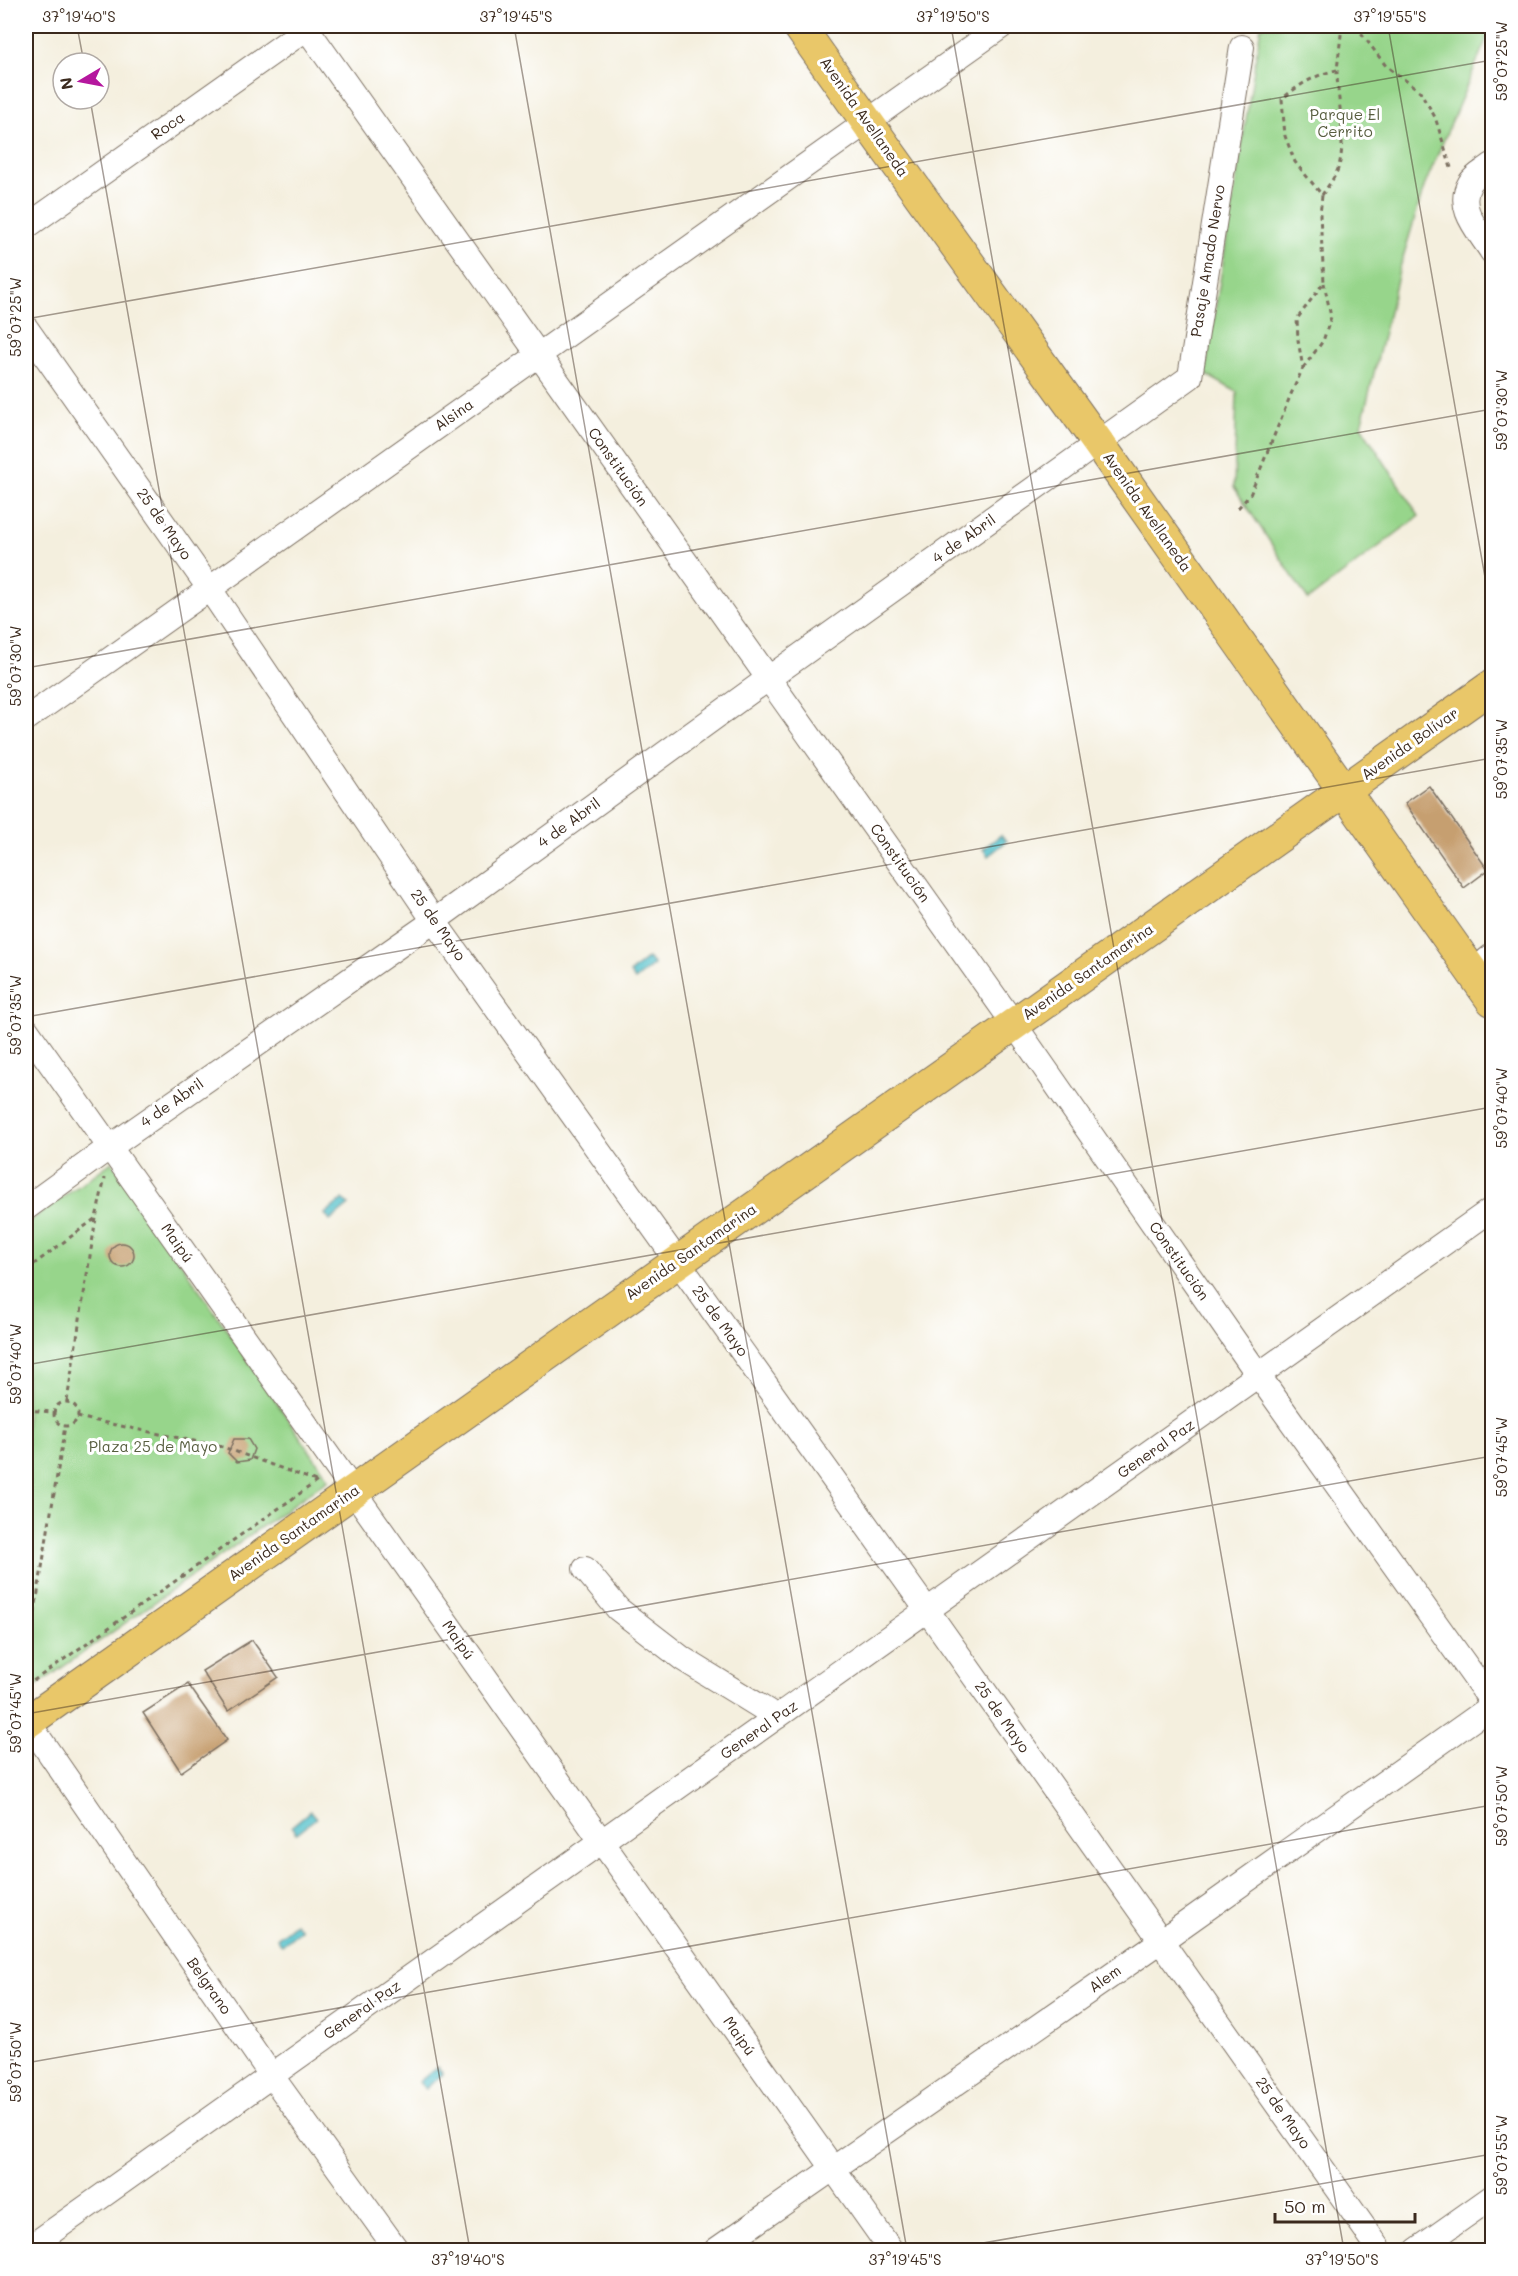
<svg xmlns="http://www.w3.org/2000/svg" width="1518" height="2276" font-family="Mali,sans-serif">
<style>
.green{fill:#97d58b;stroke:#698054;stroke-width:1.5}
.water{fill:#53c1cb;stroke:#477674;stroke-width:1.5}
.building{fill:#c69f70}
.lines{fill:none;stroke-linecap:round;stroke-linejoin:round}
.minor-casing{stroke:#7c6f61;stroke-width:26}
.major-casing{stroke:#7c6f61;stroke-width:34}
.path{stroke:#7c6f61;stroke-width:3;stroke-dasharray:4.5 4.5;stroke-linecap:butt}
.minor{stroke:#fff;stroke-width:24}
.major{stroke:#e9c769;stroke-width:32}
.ticks{fill:none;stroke:#3b2a1e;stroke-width:1.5;stroke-opacity:0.45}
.labels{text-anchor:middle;stroke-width:6;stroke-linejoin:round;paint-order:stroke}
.park-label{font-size:15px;fill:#575d3f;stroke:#fff}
.street-label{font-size:15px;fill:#3b2a1e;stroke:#fff}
.neatline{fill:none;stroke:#3b2a1e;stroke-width:2}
.ticks-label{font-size:15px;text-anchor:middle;fill:#3b2a1e}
</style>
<rect width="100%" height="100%" fill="#fff"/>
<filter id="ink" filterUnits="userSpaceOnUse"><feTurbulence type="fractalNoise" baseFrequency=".0167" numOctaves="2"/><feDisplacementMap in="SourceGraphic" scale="12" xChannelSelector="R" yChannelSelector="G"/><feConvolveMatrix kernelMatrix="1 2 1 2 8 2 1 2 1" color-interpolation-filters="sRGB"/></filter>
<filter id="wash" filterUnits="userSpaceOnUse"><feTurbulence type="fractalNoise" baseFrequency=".008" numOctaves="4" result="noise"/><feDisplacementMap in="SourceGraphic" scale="24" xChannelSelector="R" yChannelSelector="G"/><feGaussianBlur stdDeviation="1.35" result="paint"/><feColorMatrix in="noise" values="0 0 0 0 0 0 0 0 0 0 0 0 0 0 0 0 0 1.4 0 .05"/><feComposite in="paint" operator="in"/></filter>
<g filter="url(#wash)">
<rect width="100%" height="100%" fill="#f4efde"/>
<path class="green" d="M 1261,26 L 1492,26 L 1424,187 L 1399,271 L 1361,426 L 1419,516 L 1308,600 L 1234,487 L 1237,392 L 1205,374 Z
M 112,1162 L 329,1479 L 26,1693 L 26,1224 Z"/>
<path class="water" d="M 1001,835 L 1007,841 L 988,856 L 983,849 Z
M 648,958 L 654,965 L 635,980 L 630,973 Z
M 343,1199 L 349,1205 L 330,1221 L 325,1214 Z
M 310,1811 L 316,1818 L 297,1833 L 292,1826 Z
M 295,1923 L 301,1930 L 282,1945 L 277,1938 Z
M 437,2067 L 443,2074 L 425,2089 L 419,2082 Z"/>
<g id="blocks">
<path class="building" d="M 1429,786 L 1488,870 L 1464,888 L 1405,803 Z
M110 1255a12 12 0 1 1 24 0a12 12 0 1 1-24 0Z
M 234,1439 L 248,1439 L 254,1449 L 250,1460 L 237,1462 L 228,1453 Z
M 252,1640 L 278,1677 L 228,1711 L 202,1671 Z
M 188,1684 L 227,1740 L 181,1772 L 143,1713 Z"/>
</g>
</g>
<g filter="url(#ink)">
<use href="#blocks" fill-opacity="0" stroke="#7c6f61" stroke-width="1.5"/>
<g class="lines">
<g class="minor-casing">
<path id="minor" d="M 305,26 L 1014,1024 L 1259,1376 L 1492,1702
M 1492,165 C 1486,170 1474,176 1470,183 C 1455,208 1479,231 1492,252
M 26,227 L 310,26
M 26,328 L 209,588 L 434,921 L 927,1610 L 1380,2250
M 26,719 L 1002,26
M 1487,960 L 1492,956
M 26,1029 L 891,2250
M 26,1208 L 110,1147 L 434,921 L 769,678 L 1190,377 L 1242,47
M 585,1569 L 618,1609 L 683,1659 L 777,1717
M 26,1719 L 271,2075 L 397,2250
M 26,2250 L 1492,1209
M 716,2250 L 1161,1941 L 1492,1706
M 1417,2250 L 1492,2197"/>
</g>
<g class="major-casing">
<path id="major" d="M 799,26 L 867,122 L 1099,444 L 1492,1000
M 26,1723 L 1492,686"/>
</g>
<path class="path" d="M 1356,26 L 1386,66 L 1420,91 L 1435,117 L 1452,171
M 1322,195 C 1328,186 1336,176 1339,166 C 1347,135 1337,101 1337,70
M 1303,368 L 1323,341 L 1331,317 L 1324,283
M 1238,508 L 1250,495 L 1291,394 L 1303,368 L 1298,340 L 1297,319 L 1324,282 L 1320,215 L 1322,195 L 1295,162 L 1285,136 L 1282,99 C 1298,85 1317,74 1337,70 L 1342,26
M 26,1270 L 96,1218 L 105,1178
M 67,1401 L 96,1218
M54 1414a12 12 0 1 1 24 0a12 12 0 1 1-24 0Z
M 26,1410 L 53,1412
M 77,1417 L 223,1447 L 316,1481
M 26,1666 L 65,1426
M 26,1686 L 319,1480"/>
<use href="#minor" class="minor"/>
<use href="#major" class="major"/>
</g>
</g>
<path class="ticks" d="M 77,26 L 84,63M 514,26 L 907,2250M 951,26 L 1344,2250M 1388,26 L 1492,617M 90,99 L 470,2250M 26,319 L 1492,60M 26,668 L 1492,409M 26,1017 L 1492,758M 26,1365 L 1492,1107M 26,1714 L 1492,1456M 26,2063 L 1492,1805M 26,2209 L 33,2250M 943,2250 L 1492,2154"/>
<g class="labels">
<g class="park-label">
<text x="1345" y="120">Parque El<tspan x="1345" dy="17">Cerrito</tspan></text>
<text x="153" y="1452">Plaza 25 de Mayo</text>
</g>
<g class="street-label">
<text transform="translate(864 117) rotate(55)" y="5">Avenida Avellaneda</text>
<text transform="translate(168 126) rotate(-35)" y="5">Roca</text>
<text transform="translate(1208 261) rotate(-81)" y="5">Pasaje Amado Nervo</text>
<text transform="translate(454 415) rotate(-35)" y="5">Alsina</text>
<text transform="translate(618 467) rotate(55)" y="5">Constitución</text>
<text transform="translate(1147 512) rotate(55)" y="5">Avenida Avellaneda</text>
<text transform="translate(164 524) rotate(55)" y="5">25 de Mayo</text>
<text transform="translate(964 539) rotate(-35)" y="5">4 de Abril</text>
<text transform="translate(1410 744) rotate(-35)" y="5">Avenida Bolívar</text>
<text transform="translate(569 823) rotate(-36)" y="5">4 de Abril</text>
<text transform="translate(900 863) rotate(55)" y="5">Constitución</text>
<text transform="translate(438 925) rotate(55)" y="5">25 de Mayo</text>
<text transform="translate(1088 972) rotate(-35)" y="5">Avenida Santamarina</text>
<text transform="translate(172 1103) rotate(-35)" y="5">4 de Abril</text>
<text transform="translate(177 1243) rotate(55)" y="5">Maipú</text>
<text transform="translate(691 1252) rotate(-35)" y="5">Avenida Santamarina</text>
<text transform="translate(1179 1261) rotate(55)" y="5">Constitución</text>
<text transform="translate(720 1321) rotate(54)" y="5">25 de Mayo</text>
<text transform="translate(1156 1449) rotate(-35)" y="5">General Paz</text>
<text transform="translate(294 1533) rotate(-35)" y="5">Avenida Santamarina</text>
<text transform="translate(458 1640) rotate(55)" y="5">Maipú</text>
<text transform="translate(1002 1717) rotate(55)" y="5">25 de Mayo</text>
<text transform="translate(759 1730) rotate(-35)" y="5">General Paz</text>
<text transform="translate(1105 1979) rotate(-35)" y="5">Alem</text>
<text transform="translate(209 1986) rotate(55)" y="5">Belgrano</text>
<text transform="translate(362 2010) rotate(-35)" y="5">General Paz</text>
<text transform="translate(739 2036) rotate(55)" y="5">Maipú</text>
<text transform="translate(1283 2113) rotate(55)" y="5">25 de Mayo</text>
</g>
</g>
<rect width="1518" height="2276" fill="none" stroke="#fff" stroke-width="66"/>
<g transform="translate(81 81) rotate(260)"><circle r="28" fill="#ffffff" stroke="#b1aaa5" stroke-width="1.5"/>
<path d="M0-4.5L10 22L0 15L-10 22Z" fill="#b5179e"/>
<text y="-9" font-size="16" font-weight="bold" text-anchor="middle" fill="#3b2a1e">N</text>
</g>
<path d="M1275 2213v9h140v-9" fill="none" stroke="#3b2a1e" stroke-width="3"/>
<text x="1284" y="2213" font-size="18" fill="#3b2a1e" stroke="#ffffff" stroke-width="4.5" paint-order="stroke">50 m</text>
<rect x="33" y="33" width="1452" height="2210" class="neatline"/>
<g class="ticks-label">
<text x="79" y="22">37°19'40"S</text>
<text x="516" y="22">37°19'45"S</text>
<text x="953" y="22">37°19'50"S</text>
<text x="1390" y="22">37°19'55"S</text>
<text transform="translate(1502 61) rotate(-90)" y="5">59°07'25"W</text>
<text transform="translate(16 317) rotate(-90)" y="5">59°07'25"W</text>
<text transform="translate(1502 410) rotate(-90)" y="5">59°07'30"W</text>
<text transform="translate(16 666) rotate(-90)" y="5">59°07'30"W</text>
<text transform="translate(1502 759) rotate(-90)" y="5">59°07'35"W</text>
<text transform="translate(16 1015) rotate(-90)" y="5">59°07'35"W</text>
<text transform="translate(1502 1108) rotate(-90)" y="5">59°07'40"W</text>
<text transform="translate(16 1364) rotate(-90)" y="5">59°07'40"W</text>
<text transform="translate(1502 1457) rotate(-90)" y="5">59°07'45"W</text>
<text transform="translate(16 1713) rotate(-90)" y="5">59°07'45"W</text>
<text transform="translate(1502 1806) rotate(-90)" y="5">59°07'50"W</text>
<text transform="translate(16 2062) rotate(-90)" y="5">59°07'50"W</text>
<text transform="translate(1502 2155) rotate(-90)" y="5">59°07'55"W</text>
<text x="468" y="2265">37°19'40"S</text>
<text x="905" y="2265">37°19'45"S</text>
<text x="1342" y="2265">37°19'50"S</text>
</g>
</svg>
